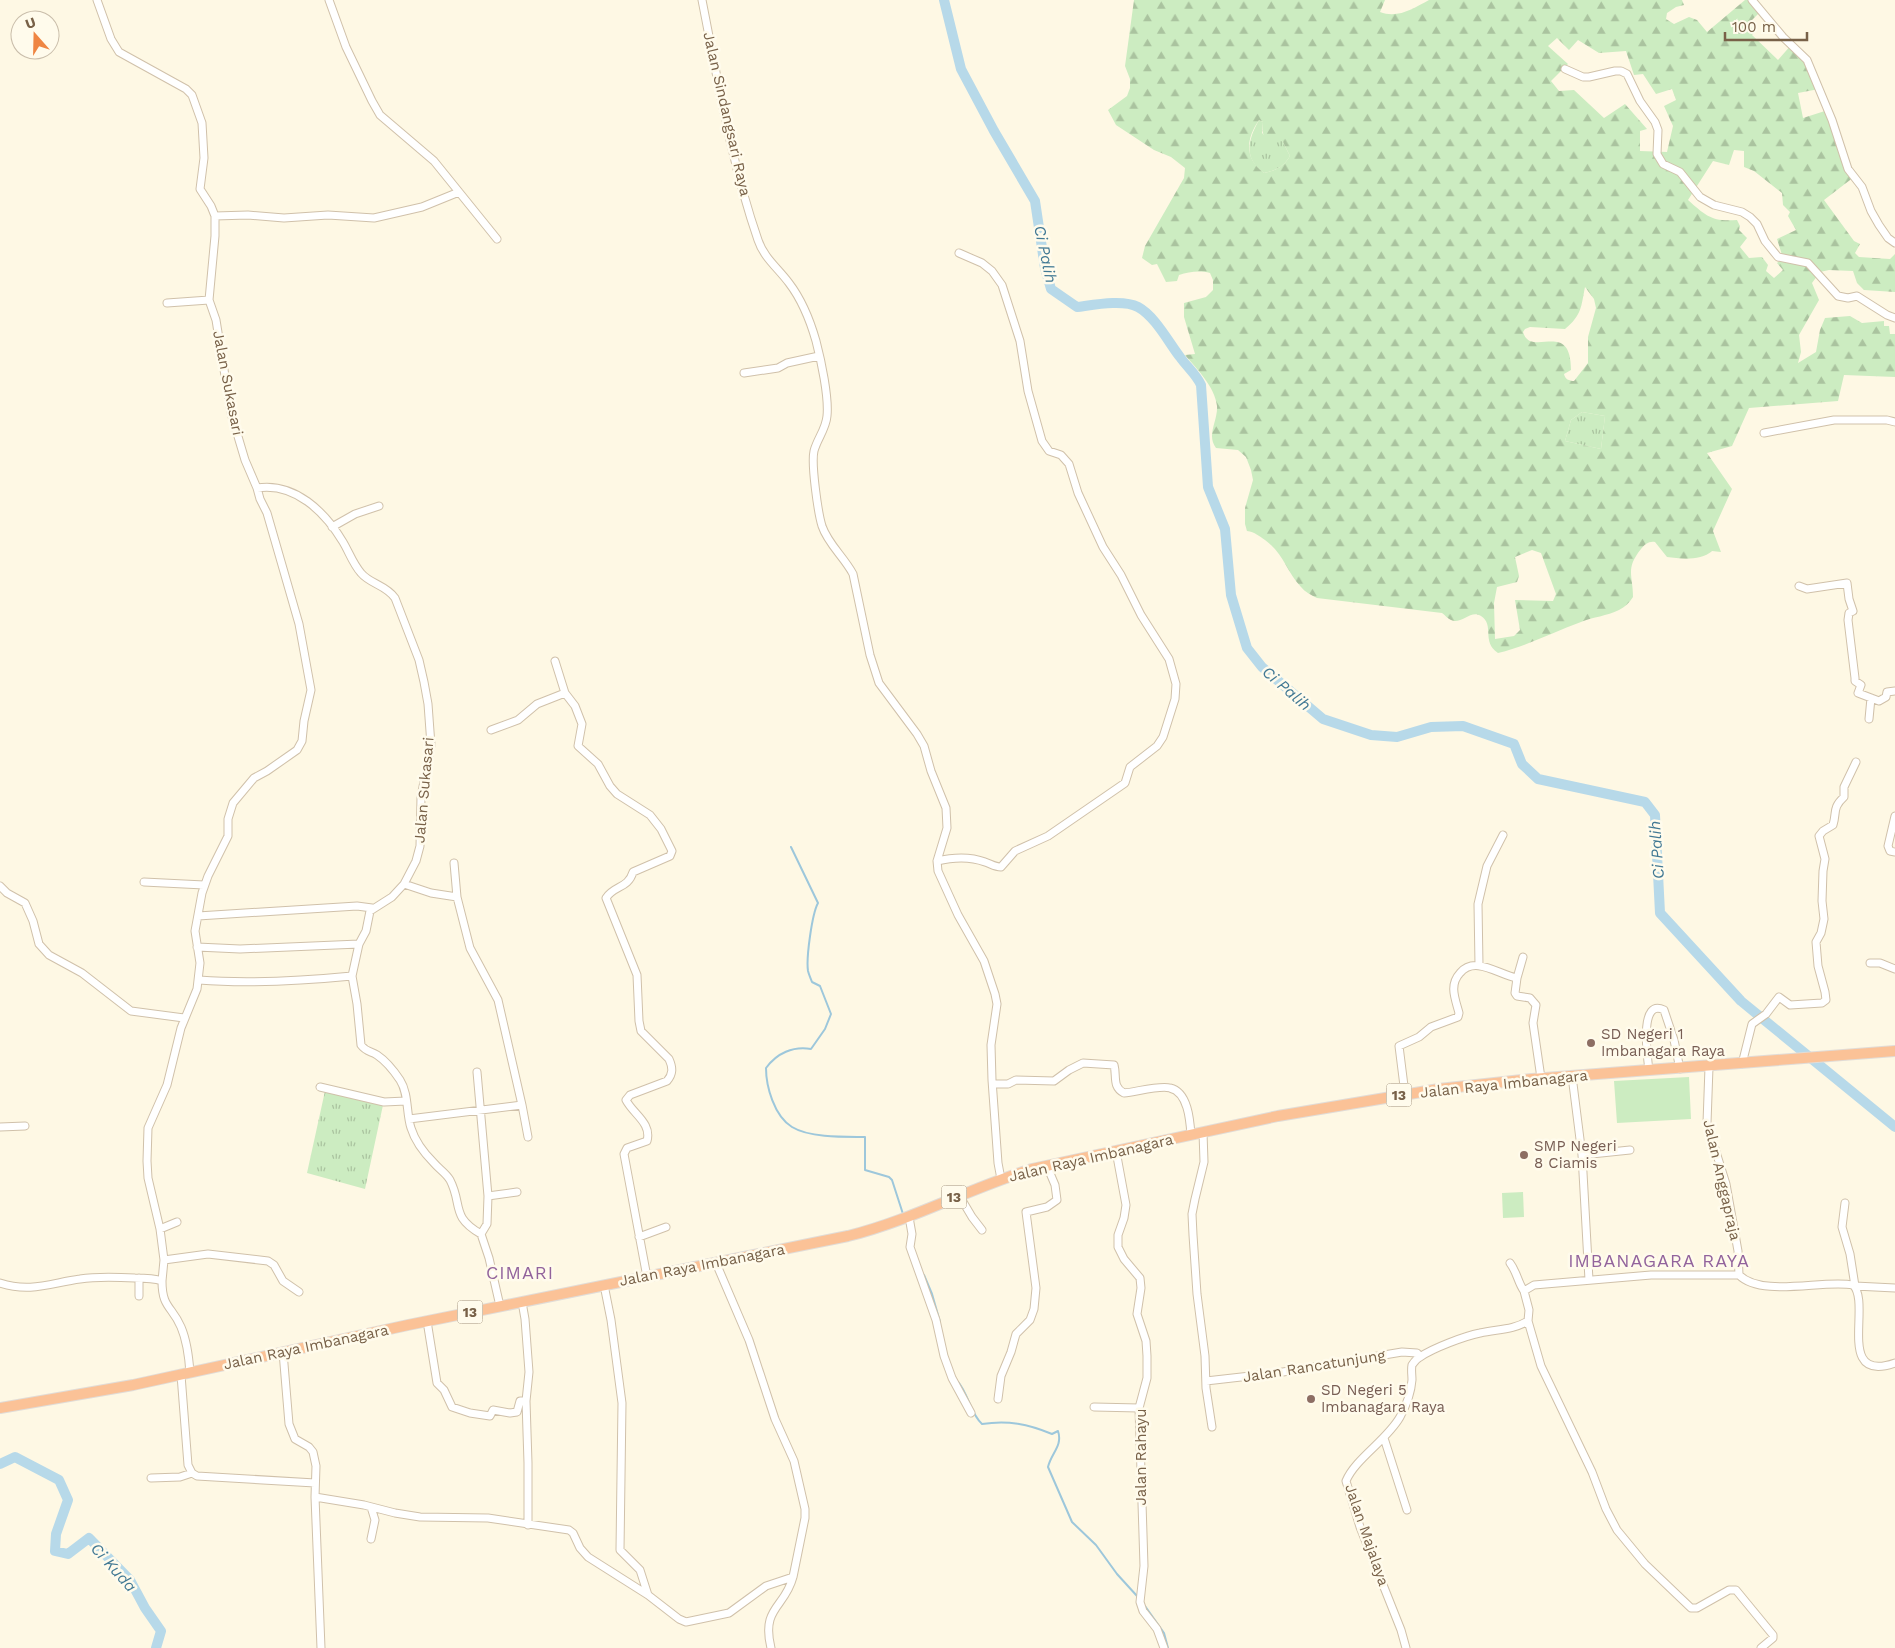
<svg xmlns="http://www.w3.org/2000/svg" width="1895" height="1648" font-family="'Work Sans',sans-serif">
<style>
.grass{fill:url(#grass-tufts)}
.forest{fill:url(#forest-firs);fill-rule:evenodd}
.garden{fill:#ccecc1}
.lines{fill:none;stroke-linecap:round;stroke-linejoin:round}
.stream{stroke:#9dc7db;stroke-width:2}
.river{stroke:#b7d9e9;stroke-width:10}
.minor-casing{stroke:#d0c1aa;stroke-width:9}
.highway-casing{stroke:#e1dcd7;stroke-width:12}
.minor{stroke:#fff;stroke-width:7}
.highway{stroke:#fbc297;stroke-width:10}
.education-dot{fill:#8d6e63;stroke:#fffbec;stroke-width:2}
.labels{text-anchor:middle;stroke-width:5;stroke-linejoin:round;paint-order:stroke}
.shield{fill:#fffbec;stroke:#a08f79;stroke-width:1}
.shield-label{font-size:14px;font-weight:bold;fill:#786148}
.street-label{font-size:15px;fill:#786148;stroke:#fffbec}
.education-label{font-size:15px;fill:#785e54;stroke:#fffbec;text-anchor:start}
.water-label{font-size:16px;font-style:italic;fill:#427994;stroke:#fffbec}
.quarter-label{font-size:18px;letter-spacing:1px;fill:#92639c;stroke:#fffbec}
</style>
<defs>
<pattern id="grass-tufts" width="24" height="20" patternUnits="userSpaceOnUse" patternTransform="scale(1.25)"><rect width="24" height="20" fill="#ccecc1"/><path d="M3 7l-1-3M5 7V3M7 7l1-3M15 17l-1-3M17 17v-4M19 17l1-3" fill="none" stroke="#aac39f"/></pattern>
<pattern id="forest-firs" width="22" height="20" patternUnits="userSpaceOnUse" patternTransform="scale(1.25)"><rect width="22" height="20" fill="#ccecc1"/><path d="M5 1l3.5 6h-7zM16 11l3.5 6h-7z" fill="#aac39f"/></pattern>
</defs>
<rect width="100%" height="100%" fill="#fef8e4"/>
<path class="grass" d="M 1259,120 L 1263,122 L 1262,133 L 1271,142 L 1280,139 L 1283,142 L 1290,156 C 1283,167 1277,170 1264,173 C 1243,158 1248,140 1259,120 Z
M 1582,412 L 1605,416 L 1601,449 L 1565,441 L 1571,420 Z
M 325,1091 L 383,1105 L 365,1189 L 307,1173 Z"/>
<path class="forest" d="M 1134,0 L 1385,0 L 1380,12 C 1398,19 1414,8 1429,0 L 1682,0 L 1684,5 L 1676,7 L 1667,13 L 1666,19 L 1674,24 L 1689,17 L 1697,20 L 1707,32 L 1745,0 L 1748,0 L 1759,13 L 1748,24 L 1755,31 L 1752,35 L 1778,60 L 1792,44 L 1803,57 L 1819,89 L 1798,93 L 1803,118 L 1828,110 L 1854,177 L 1824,200 L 1854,241 L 1860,244 L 1855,253 L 1859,257 L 1890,259 L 1895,254 L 1895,292 L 1864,290 L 1857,283 L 1853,271 L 1829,270 L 1820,272 L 1812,283 L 1819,300 L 1799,335 L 1801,352 L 1798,363 L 1816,352 L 1820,330 L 1825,318 L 1850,316 L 1862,323 L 1884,321 L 1884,326 L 1889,326 L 1890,334 L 1895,334 L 1895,377 L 1844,375 L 1838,401 L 1749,408 L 1732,446 L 1707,453 L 1732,489 L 1713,531 L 1721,552 L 1712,551 C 1701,561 1681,559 1667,557 L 1655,542 C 1649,541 1645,544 1641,549 C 1625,569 1633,575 1633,597 C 1629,603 1625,607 1619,610 C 1607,616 1593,617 1581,622 C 1553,632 1527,646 1498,653 C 1481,642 1495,625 1481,616 C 1471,609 1461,625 1451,620 C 1448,619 1445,615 1442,613 L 1317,598 C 1311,595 1305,592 1301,587 C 1286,571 1284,554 1265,540 C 1259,536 1255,532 1247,531 L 1245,524 L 1245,508 L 1253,480 L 1251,470 L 1246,457 L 1238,450 L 1216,448 C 1206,435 1218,421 1217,406 C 1215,387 1197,369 1185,355 L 1195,354 L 1184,317 L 1184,303 L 1206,297 L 1213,290 L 1213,280 L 1210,273 C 1199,270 1189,272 1179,275 L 1177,281 L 1166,282 L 1157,264 L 1152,265 L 1142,258 L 1145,246 L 1184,178 L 1185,168 L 1171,157 L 1154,150 L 1116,125 L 1108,110 L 1127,96 L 1130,88 L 1130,79 L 1125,66 ZM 1557,38 L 1569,50 L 1578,40 L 1599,53 L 1626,51 L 1634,75 L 1643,74 L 1656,94 L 1672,89 L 1676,100 L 1664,106 L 1673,126 L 1667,152 L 1640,151 L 1640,131 L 1647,129 L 1625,104 L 1604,118 L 1574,90 L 1559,91 L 1551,81 L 1568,64 L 1548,46 ZM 1259,120 L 1263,122 C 1262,131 1262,138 1271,143 L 1280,140 L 1283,142 L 1290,156 C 1283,167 1277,170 1264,173 C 1244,158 1246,139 1259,120 ZM 1734,150 L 1744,151 L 1744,167 L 1754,171 L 1782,193 L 1783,205 L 1790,212 L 1788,216 L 1796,230 L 1777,239 L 1783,258 L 1777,263 L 1783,270 L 1774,278 L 1766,271 L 1768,265 L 1762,257 L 1749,258 L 1740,247 L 1747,238 L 1739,230 L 1740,226 L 1737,220 C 1712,222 1706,216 1688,200 L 1713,161 L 1729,165 ZM 1585,287 L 1594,299 L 1596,308 L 1588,337 L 1588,363 L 1574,381 C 1569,381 1565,379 1564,374 L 1571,370 C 1571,318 1531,359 1523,332 L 1525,329 L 1530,327 L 1565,329 C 1582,315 1581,307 1585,287 ZM 1582,412 L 1605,416 L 1601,449 L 1565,441 L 1571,420 ZM 1532,550 L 1541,553 L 1556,594 L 1553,601 L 1515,600 L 1520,630 L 1514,636 L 1495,639 L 1494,603 L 1497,587 L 1517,582 L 1519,576 L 1515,557 Z"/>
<path class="garden" d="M 1689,1077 L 1691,1119 L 1617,1123 L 1614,1081 Z
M 1523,1192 L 1524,1217 L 1503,1218 L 1502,1193 Z"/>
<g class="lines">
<path class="stream" d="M 791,847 L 818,903 C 812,914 806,958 808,971 C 809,975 811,979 812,982 L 820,986 L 831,1014 L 825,1029 L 811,1049 C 793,1046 777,1053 766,1068 C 766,1086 774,1116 792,1127 C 810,1138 844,1137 865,1137 L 865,1170 L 889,1177 L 892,1180 L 903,1214
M 924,1275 L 932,1294 L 940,1322
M 958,1382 C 968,1393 971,1415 982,1424 C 1008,1420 1028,1424 1052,1434 L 1058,1431 C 1063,1446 1051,1453 1048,1467 L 1072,1522 L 1096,1545 L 1117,1574 L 1137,1596
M 1145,1606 L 1164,1633 L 1168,1648"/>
<path class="river" d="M 944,0 L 961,69 L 994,131 L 1035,201 L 1045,268 L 1051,289 L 1077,307 C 1093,305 1123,299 1138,307 C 1155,316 1169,343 1180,357 C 1187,367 1196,374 1201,385 L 1208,487 L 1225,529 L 1231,595 L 1247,648 L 1262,667 L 1323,719 L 1371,735 L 1397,737 L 1431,727 L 1463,726 L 1514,744 L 1522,764 L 1538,779 L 1645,802 L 1655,815 L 1660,913 L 1741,1001 L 1895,1127
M 0,1464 L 15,1457 L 59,1480 L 68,1500 L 56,1534 L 55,1551 L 68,1554 L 89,1538 L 130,1580 L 145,1608 L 161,1631 L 156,1648"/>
<g class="minor-casing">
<path id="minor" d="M 97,0 L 111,39 L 119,52 L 186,89 L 192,95 L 202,123 L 204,158 L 200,189 L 211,206 L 215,216 L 215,236 L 209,300 L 216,320 L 231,413 L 245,460 L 257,488 C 295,482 325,512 343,542 C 349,552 353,564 361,573 C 370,584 386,585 395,598 L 419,660 L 424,682 L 428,704 L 431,745 L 421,797 L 420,846 L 416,861 L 404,884 L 392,897 L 370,911 L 366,931 L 359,944 L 352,976 L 357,1004 L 361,1045 C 366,1052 371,1051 377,1055 C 386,1061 394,1071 400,1080 C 409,1094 406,1113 411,1128 C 415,1141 425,1154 434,1163 C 439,1169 446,1173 450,1180 C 463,1205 450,1216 481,1234
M 329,0 L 346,47 L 372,101 L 380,115 L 434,161 L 497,239
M 702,0 C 718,81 731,162 758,240 C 764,258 778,268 789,283 C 802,300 810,320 816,341 C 821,360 829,397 827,416 C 826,429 817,439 814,451 C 811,464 818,513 822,526 C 828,544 844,557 853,574 L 870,655 L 879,683 L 917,734 L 924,746 L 931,771 L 946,808 L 947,828 L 937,861 L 938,871 L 958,915 L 984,961 L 995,994 L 997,1004 L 991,1045 L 992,1080 L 998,1163 L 1001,1179
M 1752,0 L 1783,37 L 1807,60 L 1832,120 L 1848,169 L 1862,187 L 1871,211 L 1879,225 L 1888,238 L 1895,243
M 1565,69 L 1583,77 L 1589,77 L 1615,71 L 1621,71 L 1627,74 L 1640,101 L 1655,122 L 1658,130 L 1657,154 L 1663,164 L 1680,172 L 1700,197 L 1714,205 L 1742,212 L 1750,217 L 1757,224 L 1765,241 L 1778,257 L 1808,263 L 1838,296 L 1848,298 L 1857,296 L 1887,315 L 1895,318
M 215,216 L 248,215 L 284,218 L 328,215 L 374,218 L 422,207 L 459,192
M 167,303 L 209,300
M 744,373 L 778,368 L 787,363 L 819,356
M 1764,433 L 1834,420 L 1887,420 L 1895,422
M 332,527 L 355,514 L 379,506
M 1799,586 L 1807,589 L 1847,583 L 1849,599 L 1853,611 L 1849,613 L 1848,620 L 1855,678 L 1855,681 L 1861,685 L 1858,693 L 1879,701 L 1886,697 L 1887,692 L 1895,691
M 555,661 L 565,693 L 575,706 L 582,724 L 578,746 L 598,764 L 610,786 L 617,794 L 650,815 L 661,829 L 672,851 L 670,856 L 633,872 C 628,889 614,885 606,898 L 637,975 L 639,1021 L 641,1031 L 669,1059 C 673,1068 673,1074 667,1081 L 630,1095 L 626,1100 C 633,1114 652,1123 647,1141 L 627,1148 L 624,1154 L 647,1277
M 1869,719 L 1871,698
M 491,730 L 518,720 L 537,704 L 565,693
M 1895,816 L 1888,846 L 1890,851 L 1895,852
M 937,861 C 954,857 969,856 985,862 C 991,864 995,867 1001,867 L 1015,851 L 1048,836 L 1125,783 L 1130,767 L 1157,746 L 1163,737 L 1175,699 L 1176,684 L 1169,659 L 1141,615 L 1121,575 L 1103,547 L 1078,493 L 1069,464 L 1061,455 L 1049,451 L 1042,441 L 1028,391 L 1020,341 L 1002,285 L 992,271 L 982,263 L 959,253
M 144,882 L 204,885
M 404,884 L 431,893 L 457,897
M 0,886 L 7,893 L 25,903 L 33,921 L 39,944 L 49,955 L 82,973 L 131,1011 L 184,1018
M 198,916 L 357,906 L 372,908
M 197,947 L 240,949 L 359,944
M 1870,963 L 1880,963 L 1895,969
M 1479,965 L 1478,904 L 1487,866 L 1503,835
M 1517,978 L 1515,993 L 1517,996 L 1530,998 L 1536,1005 L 1533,1023 L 1541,1078
M 199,980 C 250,984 301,981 352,976
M 1742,1064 L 1752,1024 L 1766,1014 L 1779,997 L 1790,1005 L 1822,1003 L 1826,1000 L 1825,992 L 1818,966 L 1816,942 L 1821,933 L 1824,919 L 1822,901 L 1823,871 L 1825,859 L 1819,836 L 1823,831 L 1833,825 C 1837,812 1832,808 1844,797 L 1844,787 L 1856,762
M 1709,1067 L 1707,1123 L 1726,1184 L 1738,1251 L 1739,1275 C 1762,1298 1824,1279 1853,1285 C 1872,1303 1835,1384 1895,1363
M 1649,1071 C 1648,1060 1638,997 1664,1010 L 1674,1040 L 1680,1069
M 477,1072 L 488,1196 L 487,1224 L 481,1234 L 489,1258 L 500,1306
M 1572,1076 L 1582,1155 L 1589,1280
M 993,1084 L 1008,1084 L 1016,1080 L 1054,1081 L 1069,1070 L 1083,1063 L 1114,1065 C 1117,1076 1112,1087 1124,1093 C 1136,1092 1160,1085 1170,1088 C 1188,1092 1190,1120 1191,1135
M 320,1087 L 384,1102 L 406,1101
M 1405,1094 L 1399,1046 L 1419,1037 L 1431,1027 L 1458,1017 L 1459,1013 C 1455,998 1449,985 1460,973 C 1475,955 1499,975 1517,978 L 1523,957
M 522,1105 L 528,1137
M 409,1119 L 522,1105 L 498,1000 L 470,948 L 457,897 L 454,863
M 0,1127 L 25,1126
M 1203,1132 L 1204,1162 L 1195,1199 L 1192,1214 L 1193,1235 L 1197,1294 L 1205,1356 L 1206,1388 L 1212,1427
M 1116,1151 L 1126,1205 L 1124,1218 L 1118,1235 L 1118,1247 L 1124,1259 L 1140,1278 L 1141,1288 L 1137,1314 L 1146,1341 L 1147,1356 L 1147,1378 L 1139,1408 L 1144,1566 L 1140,1602 L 1143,1611 L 1157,1629 L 1164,1648
M 1582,1155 L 1630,1150
M 959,1195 L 972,1217 L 982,1230
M 488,1196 L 517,1192
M 1845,1203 L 1842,1227 L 1850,1254 L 1855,1286 L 1895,1288
M 909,1217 L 912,1234 L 910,1247 L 936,1320 L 944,1356 L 952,1378 L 971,1413
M 160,1229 L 177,1222
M 639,1237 L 666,1227
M 164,1260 L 208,1254 L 268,1261 L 274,1265 L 283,1281 L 299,1292
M 1510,1263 C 1517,1272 1518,1283 1524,1291
M 162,1281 L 164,1260 L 160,1229 L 148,1178 L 147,1161 L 148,1128 L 167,1085 L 181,1028 L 197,989 L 200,963 L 195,931 L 202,893 L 208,876 L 228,836 L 228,819 L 233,803 L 254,778 L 267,771 L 297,750 L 302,741 L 304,721 L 311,690 L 299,624 L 267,513 L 260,499 L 257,488
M 0,1283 C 30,1293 51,1283 80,1279 C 98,1276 117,1277 135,1278 C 144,1278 153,1278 162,1281 C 162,1308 172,1306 181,1327 C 187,1341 189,1358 190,1373
M 604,1285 L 611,1320 L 622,1403 L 620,1550 L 640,1570 L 648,1595 L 679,1619 L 686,1622 L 729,1613 L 766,1586 L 793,1577 L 805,1518 L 805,1509 L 794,1461 L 775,1419 L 749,1340 L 716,1263
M 139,1296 L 139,1278
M 522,1302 L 525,1319 L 529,1372 L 526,1401 L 528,1463 L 528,1525
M 427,1321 L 437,1383 L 444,1390 L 452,1407 L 470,1413 L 490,1416 L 493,1410 L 510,1413 L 517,1412 L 520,1401 L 526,1401
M 1528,1321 L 1541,1366 L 1592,1472 L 1606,1509 L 1617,1530 L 1645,1564 L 1691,1608 L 1697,1608 L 1729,1590 L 1736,1590 L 1773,1635 L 1773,1638 L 1761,1648
M 283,1352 L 289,1424 L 295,1439 L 309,1447 L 313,1452 L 316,1466 L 315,1497 L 364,1505 L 395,1513 L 420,1517 L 488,1518 L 569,1530 L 573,1533 L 580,1548 L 588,1557 L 648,1595
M 181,1375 L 188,1465 L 192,1473 L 197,1476 L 315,1483
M 1206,1381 L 1277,1373 L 1402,1352 L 1417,1353 L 1420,1356
M 998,1399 L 1001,1376 L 1011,1352 L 1016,1334 L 1030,1320 L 1034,1309 L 1036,1288 L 1026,1212 L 1047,1207 L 1057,1200 L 1055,1185 L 1047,1166
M 1094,1407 L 1139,1408
M 1384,1438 L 1407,1510
M 151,1478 L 180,1477 L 192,1473
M 315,1497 L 321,1648
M 371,1507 L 375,1520 L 371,1539
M 771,1648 C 761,1607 785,1608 793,1577
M 1406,1648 L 1401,1630 L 1360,1527 L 1346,1481 C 1355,1459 1387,1440 1400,1417 C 1406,1406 1411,1393 1412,1380 C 1412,1375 1411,1370 1412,1365 C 1414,1362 1416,1359 1420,1357 C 1433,1348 1465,1336 1480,1333 C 1497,1329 1513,1330 1528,1321 L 1529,1310 L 1524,1291 L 1534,1285 L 1651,1275 L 1739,1275"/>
</g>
<g class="highway-casing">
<path id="highway" d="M 0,1408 L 133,1385 L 408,1325 L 848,1236 C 912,1220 970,1188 1032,1169 L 1278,1116 L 1439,1089 L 1532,1079 L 1895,1051"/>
</g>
<use href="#minor" class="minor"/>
<use href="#highway" class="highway"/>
</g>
<g class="education-dot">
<circle cx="1591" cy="1043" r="5"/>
<circle cx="1524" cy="1155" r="5"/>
<circle cx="1311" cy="1399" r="5"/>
</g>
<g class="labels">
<g class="shield">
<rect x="1386.5" y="1083.5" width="25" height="23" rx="4"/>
<rect x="941.5" y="1185.5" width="25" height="23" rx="4"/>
<rect x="457.5" y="1300.5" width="25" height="23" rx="4"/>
</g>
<g class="shield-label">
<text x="1399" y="1100">13</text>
<text x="954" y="1202">13</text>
<text x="470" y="1317">13</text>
</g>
<g class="street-label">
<text transform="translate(727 114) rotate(77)" y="5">Jalan Sindangsari Raya</text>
<text transform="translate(228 383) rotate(79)" y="5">Jalan Sukasari</text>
<text transform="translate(424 790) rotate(-85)" y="5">Jalan Sukasari</text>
<text transform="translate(1504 1084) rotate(-6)" y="5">Jalan Raya Imbanagara</text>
<text transform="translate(1091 1158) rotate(-13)" y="5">Jalan Raya Imbanagara</text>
<text transform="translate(1722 1180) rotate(77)" y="5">Jalan Anggapraja</text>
<text transform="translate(702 1265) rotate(-11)" y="5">Jalan Raya Imbanagara</text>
<text transform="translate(306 1347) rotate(-12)" y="5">Jalan Raya Imbanagara</text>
<text transform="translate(1314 1366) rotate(-9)" y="5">Jalan Rancatunjung</text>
<text transform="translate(1141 1457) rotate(-90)" y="5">Jalan Rahayu</text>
<text transform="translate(1367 1535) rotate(71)" y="5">Jalan Majalaya</text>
</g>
<g class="education-label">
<text x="1601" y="1039">SD Negeri 1<tspan x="1601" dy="17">Imbanagara Raya</tspan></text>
<text x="1534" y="1151">SMP Negeri<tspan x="1534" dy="17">8 Ciamis</tspan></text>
<text x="1321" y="1395">SD Negeri 5<tspan x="1321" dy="17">Imbanagara Raya</tspan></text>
</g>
<g class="water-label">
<text transform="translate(1046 254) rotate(78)" y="6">Ci Palih</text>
<text transform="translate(1287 688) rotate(41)" y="6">Ci Palih</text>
<text transform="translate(1656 850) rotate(-94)" y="6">Ci Palih</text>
<text transform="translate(114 1567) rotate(48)" y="6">Ci Kuda</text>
</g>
<g class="quarter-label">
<text x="1659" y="1267">IMBANAGARA RAYA</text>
<text x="520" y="1279">CIMARI</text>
</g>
</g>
<g transform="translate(35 35) rotate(340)"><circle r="24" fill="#fffbec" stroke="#c9bdaa"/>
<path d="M0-4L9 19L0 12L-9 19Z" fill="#ef8542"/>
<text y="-8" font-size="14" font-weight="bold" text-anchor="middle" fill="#786148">U</text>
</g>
<path d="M1725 32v8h82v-8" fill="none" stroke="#786148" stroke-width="2.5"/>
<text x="1732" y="32" font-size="15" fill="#786148" stroke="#fffbec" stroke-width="4" paint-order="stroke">100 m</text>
</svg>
